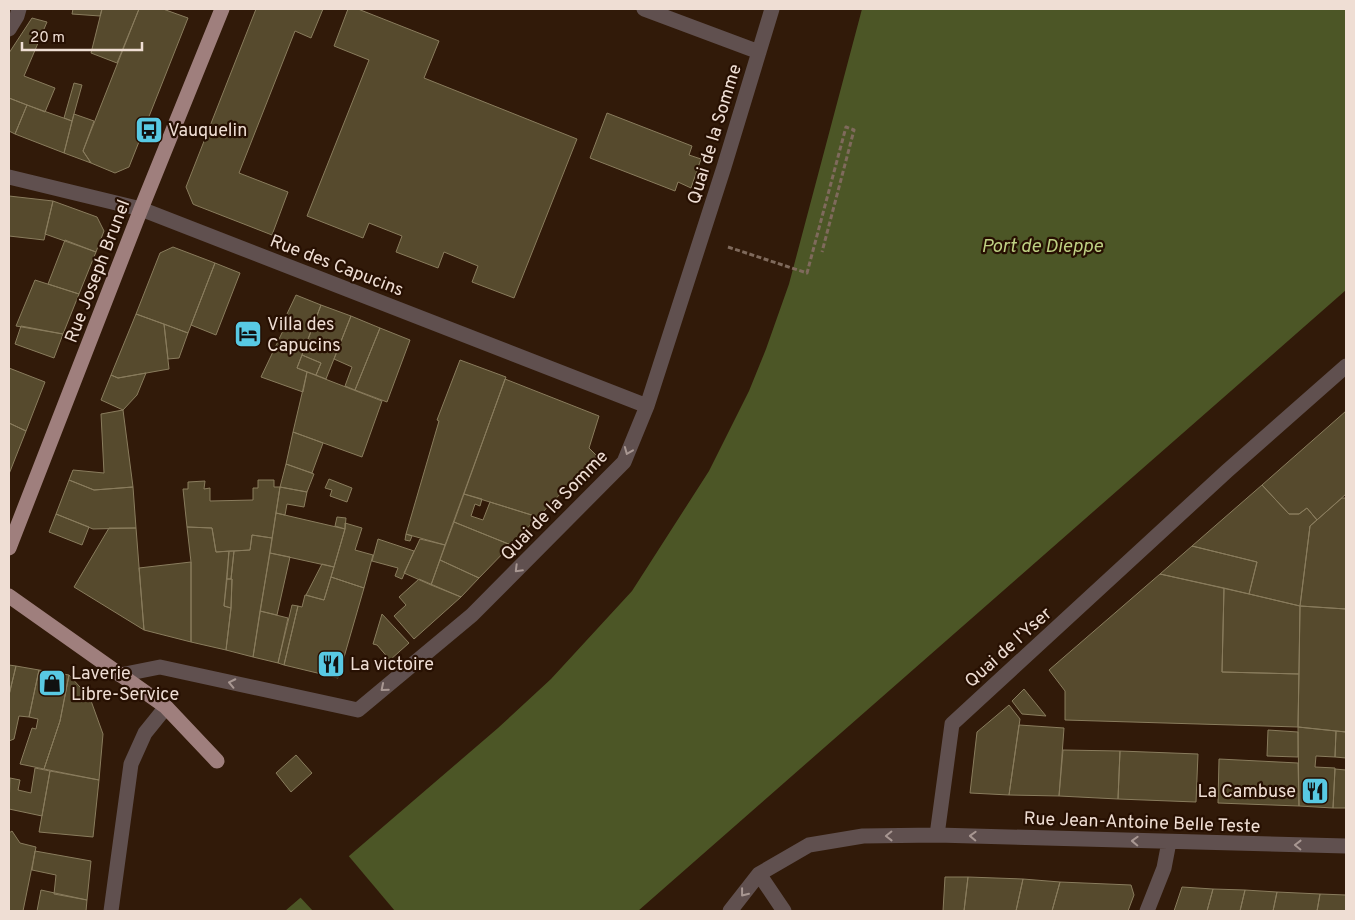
<svg xmlns="http://www.w3.org/2000/svg" width="1355" height="920" font-family="Overpass,sans-serif">
<style>
.water{fill:#4c5626}
.pier{fill:#311a09}
.building{fill:#564a2d;stroke:#897c5d}
.lines{fill:none;stroke-linecap:round;stroke-linejoin:round}
.path{stroke:#7f6a5c;stroke-width:3;stroke-dasharray:5 2.5;stroke-linecap:butt}
.minor{stroke:#60504f;stroke-width:15}
.major{stroke:#9f7f7d;stroke-width:15}
.oneway{stroke:#a89792}
.labels{text-anchor:middle;stroke-width:4.5;stroke-linejoin:round;paint-order:stroke}
.poi-label{font-size:18px;fill:#efded4;stroke:#271002;text-anchor:start}
.street-label{font-size:18px;fill:#efded4;stroke:#271002}
.water-label{font-size:19px;font-style:italic;fill:#bed083;stroke:#271002}
</style>
<rect width="100%" height="100%" fill="#311a09"/>
<path class="water" d="M 862,9 L 1346,9 L 1346,290 L 638,911 L 285,911 L 498,728 L 551,679 L 632,591 L 709,471 L 749,391 L 766,349 L 789,284 Z"/>
<path class="pier" d="M 347,854 L 395,911 L 313,911 L 299,896 Z"/>
<path class="building" d="M 73,9 L 102,9 L 100,16 L 72,14 Z
M 102,9 L 139,9 L 117,63 L 91,53 Z
M 139,9 L 163,9 L 188,18 L 129,167 L 115,173 L 91,163 L 83,151 Z
M 256,9 L 323,9 L 311,38 L 295,31 L 239,173 L 288,192 L 272,235 L 195,205 L 193,204 L 186,187 Z
M 348,9 L 358,9 L 439,41 L 424,78 L 577,139 L 514,298 L 472,282 L 478,266 L 444,252 L 438,268 L 396,252 L 402,236 L 369,223 L 363,238 L 307,216 L 369,60 L 334,46 Z
M 32,18 L 47,22 L 24,76 L 55,88 L 45,112 L 9,98 L 9,53 Z
M 74,83 L 82,85 L 72,121 L 64,118 Z
M 9,98 L 27,105 L 15,134 L 9,131 Z
M 27,105 L 72,121 L 64,153 L 15,134 Z
M 607,113 L 692,146 L 689,155 L 701,159 L 691,188 L 678,182 L 675,191 L 590,158 Z
M 74,114 L 94,121 L 83,151 L 91,163 L 64,153 Z
M 9,196 L 53,201 L 44,240 L 9,236 Z
M 53,201 L 97,217 L 104,231 L 96,252 L 45,234 Z
M 65,240 L 96,252 L 79,294 L 48,284 Z
M 173,247 L 215,263 L 188,333 L 136,314 L 160,253 Z
M 215,263 L 240,273 L 216,335 L 191,325 Z
M 35,280 L 79,294 L 63,334 L 16,326 Z
M 296,295 L 321,305 L 297,368 L 307,372 L 303,392 L 261,377 L 289,318 L 286,316 Z
M 321,305 L 351,316 L 326,379 L 316,375 L 321,363 L 302,355 Z
M 136,314 L 164,324 L 169,369 L 118,378 L 111,375 Z
M 351,316 L 380,328 L 355,390 L 345,386 L 352,367 L 334,359 Z
M 164,324 L 188,333 L 179,358 L 168,359 Z
M 21,326 L 63,334 L 54,358 L 15,344 Z
M 380,328 L 410,340 L 387,402 L 355,390 Z
M 302,355 L 321,363 L 316,375 L 297,368 Z
M 460,360 L 506,377 L 445,545 L 406,534 L 439,421 L 437,420 Z
M 9,368 L 45,382 L 26,431 L 9,423 Z
M 307,372 L 382,401 L 362,457 L 293,432 Z
M 146,373 L 137,395 L 123,410 L 101,400 L 111,375 L 118,378 Z
M 505,379 L 599,416 L 589,448 L 597,456 L 538,517 L 464,494 Z
M 123,410 L 133,487 L 94,490 L 69,480 L 73,470 L 104,473 L 101,414 Z
M 1346,411 L 1346,494 L 1317,520 L 1307,508 L 1299,514 L 1289,514 L 1262,485 Z
M 9,423 L 26,431 L 9,474 Z
M 293,432 L 323,443 L 312,473 L 286,464 Z
M 286,464 L 314,474 L 307,492 L 280,487 Z
M 329,479 L 352,488 L 347,502 L 330,496 L 332,490 L 325,488 Z
M 69,480 L 94,490 L 133,487 L 136,528 L 93,529 L 56,514 Z
M 258,480 L 274,480 L 274,487 L 280,487 L 272,538 L 252,535 L 250,550 L 216,552 L 212,528 L 187,527 L 183,489 L 188,489 L 188,482 L 205,481 L 204,489 L 210,488 L 210,501 L 253,500 L 253,488 L 258,488 Z
M 1262,485 L 1289,514 L 1299,514 L 1307,508 L 1317,520 L 1310,526 L 1300,606 L 1249,594 L 1257,562 L 1192,546 Z
M 280,487 L 307,492 L 304,507 L 287,504 L 285,515 L 276,513 Z
M 464,494 L 482,499 L 480,506 L 475,504 L 471,516 L 483,520 L 490,502 L 538,517 L 511,545 L 454,522 Z
M 1342,498 L 1346,498 L 1346,609 L 1300,606 L 1310,526 Z
M 276,513 L 345,529 L 334,567 L 270,553 Z
M 56,514 L 89,527 L 82,545 L 49,532 Z
M 337,517 L 346,518 L 345,529 L 335,526 Z
M 454,522 L 511,545 L 479,578 L 440,560 Z
M 345,523 L 362,528 L 355,550 L 373,555 L 364,588 L 331,577 L 345,529 Z
M 187,527 L 212,528 L 216,552 L 229,551 L 224,606 L 231,608 L 226,650 L 191,642 L 191,562 Z
M 109,528 L 136,528 L 144,630 L 74,587 Z
M 406,534 L 412,536 L 410,541 L 405,540 Z
M 252,535 L 272,538 L 253,657 L 226,650 L 231,608 L 232,579 L 231,579 L 234,551 L 250,550 Z
M 378,539 L 414,551 L 402,579 L 395,576 L 398,568 L 372,561 Z
M 420,539 L 445,545 L 431,585 L 404,573 Z
M 1192,546 L 1257,562 L 1249,594 L 1160,574 Z
M 229,551 L 234,551 L 231,579 L 227,579 Z
M 270,553 L 290,557 L 277,615 L 260,611 Z
M 440,560 L 479,578 L 461,597 L 431,585 Z
M 191,562 L 191,642 L 144,630 L 139,568 Z
M 322,564 L 334,567 L 324,600 L 306,595 Z
M 1160,574 L 1224,588 L 1222,672 L 1299,674 L 1298,727 L 1065,720 L 1065,691 L 1049,670 Z
M 331,577 L 364,588 L 338,678 L 284,665 L 298,606 L 302,607 L 305,595 L 324,600 Z
M 227,579 L 232,579 L 231,608 L 224,606 Z
M 419,579 L 461,597 L 414,639 L 394,616 L 406,605 L 399,597 Z
M 1224,588 L 1300,606 L 1299,674 L 1222,672 Z
M 292,605 L 298,606 L 284,665 L 278,663 Z
M 1300,606 L 1346,609 L 1346,732 L 1298,727 Z
M 260,611 L 288,618 L 278,663 L 253,657 Z
M 382,614 L 409,643 L 390,660 L 377,645 L 373,644 Z
M 9,665 L 16,666 L 9,695 Z
M 16,666 L 39,670 L 29,717 L 19,716 L 14,739 L 9,741 L 9,695 Z
M 39,670 L 69,675 L 60,721 L 44,769 L 20,764 L 32,728 L 36,729 L 38,719 L 29,717 Z
M 69,675 L 90,698 L 103,734 L 99,780 L 44,769 L 60,721 Z
M 1024,689 L 1046,716 L 1022,714 L 1012,701 Z
M 1009,705 L 1020,719 L 1009,795 L 970,793 L 977,732 Z
M 1019,725 L 1064,728 L 1059,796 L 1009,795 Z
M 1298,727 L 1336,731 L 1335,757 L 1316,756 L 1315,767 L 1335,768 L 1333,808 L 1299,806 Z
M 1268,730 L 1298,732 L 1298,757 L 1267,756 Z
M 1336,731 L 1346,732 L 1346,758 L 1335,757 Z
M 1063,750 L 1120,751 L 1118,799 L 1059,796 Z
M 1120,751 L 1198,754 L 1196,802 L 1118,799 Z
M 296,755 L 312,773 L 291,792 L 276,773 Z
M 1219,759 L 1298,763 L 1299,806 L 1218,803 Z
M 35,768 L 50,771 L 42,816 L 9,809 L 10,778 L 20,780 L 18,790 L 31,793 Z
M 1335,769 L 1346,770 L 1346,808 L 1333,808 Z
M 50,771 L 99,780 L 93,837 L 39,832 Z
M 12,831 L 20,843 L 36,847 L 23,911 L 9,911 L 9,833 Z
M 35,851 L 91,861 L 87,900 L 54,894 L 56,875 L 32,870 Z
M 945,877 L 968,877 L 964,911 L 943,911 Z
M 968,877 L 1023,879 L 1016,911 L 964,911 Z
M 1023,879 L 1060,882 L 1052,911 L 1016,911 Z
M 1060,882 L 1131,885 L 1134,895 L 1128,911 L 1052,911 Z
M 1182,887 L 1213,889 L 1207,911 L 1174,911 Z
M 1213,889 L 1245,890 L 1240,911 L 1207,911 Z
M 41,890 L 87,900 L 86,911 L 37,911 Z
M 1245,890 L 1277,892 L 1273,911 L 1240,911 Z
M 1277,892 L 1320,894 L 1317,911 L 1273,911 Z
M 1320,894 L 1346,895 L 1346,911 L 1317,911 Z"/>
<g class="lines">
<path class="path" d="M 728,247 L 807,273 L 846,127 L 854,130 L 822,252"/>
<path class="minor" d="M 644,9 L 759,52
M 9,29 L 17,16 L 19,9
M 9,177 L 141,209 L 647,406
M 120,675 L 160,667 L 358,710 L 472,615 L 624,462 L 647,406 L 724,167 L 772,9
M 937,835 L 952,724 L 1227,471 L 1346,366
M 759,874 L 784,911
M 111,911 L 131,764 L 145,733 L 166,707
M 730,911 L 759,874 L 809,845 L 863,836 L 937,835 L 1346,846
M 1147,911 L 1164,868 L 1169,842"/>
<path class="major" d="M 9,548 L 141,209 L 222,9
M 9,596 L 166,707 L 217,761"/>
</g>
<defs><path id="oneway-chevron" d="M-2-3.5L2.5 0L-2 3.5" fill="none" stroke-width="1.6" stroke-linecap="round" stroke-linejoin="round" transform="scale(1.25)"/></defs>
<g class="oneway">
<use href="#oneway-chevron" transform="translate(628 451) rotate(112)"/>
<use href="#oneway-chevron" transform="translate(518 569) rotate(135)"/>
<use href="#oneway-chevron" transform="translate(232 683) rotate(-168)"/>
<use href="#oneway-chevron" transform="translate(384 688) rotate(140)"/>
<use href="#oneway-chevron" transform="translate(889 836) rotate(179)"/>
<use href="#oneway-chevron" transform="translate(973 836) rotate(-178)"/>
<use href="#oneway-chevron" transform="translate(1135 841) rotate(-178)"/>
<use href="#oneway-chevron" transform="translate(1298 845) rotate(-179)"/>
<use href="#oneway-chevron" transform="translate(744 893) rotate(128)"/>
</g>
<defs>
<g id="bus-square" transform="scale(1.4375)"><rect x="-9" y="-9" width="18" height="18" rx="4" fill="#58c9e3" stroke="#271002"/><path d="M-5-6H5V4H4V6H2V4H-2V6H-4V4H-5ZM-3.5-4V0h7V-4ZM-3.5 1.2v1.5H-2V1.2ZM2 1.2v1.5H3.5V1.2Z" fill="#111"/></g>
<g id="hotel-square" transform="scale(1.4375)"><rect x="-9" y="-9" width="18" height="18" rx="4" fill="#58c9e3" stroke="#271002"/><path d="M-6-4.5h1.5V1H6V5H4.5V3h-9V5H-6ZM-4 0a1.8 1.8 0 1 1 3.6 0ZM.5 0V-2.5h3Q6-2.5 6 0Z" fill="#111"/></g>
<g id="restaurant-square" transform="scale(1.4375)"><rect x="-9" y="-9" width="18" height="18" rx="4" fill="#58c9e3" stroke="#271002"/><path d="M-5-6h1v4h1v-4h1v4h1v-4h1v5L-1.5 .5V6h-2V.5L-5-1ZM5-6V6H3V1.5H1.5Q1.5-4 5-6Z" fill="#111"/></g>
<g id="shop-square" transform="scale(1.4375)"><rect x="-9" y="-9" width="18" height="18" rx="4" fill="#58c9e3" stroke="#271002"/><path d="M-5-2.5h2.3a2.7 3.5 0 0 1 5.4 0H5L5.5 6h-11ZM-1.5-2.5h3a1.5 2.3 0 0 0-3 0Z" fill="#111"/></g>
</defs>
<g fill-rule="evenodd">
<use href="#bus-square" x="149" y="130"/>
<use href="#hotel-square" x="248" y="334"/>
<use href="#restaurant-square" x="331" y="664"/>
<use href="#shop-square" x="52" y="683"/>
<use href="#restaurant-square" x="1315" y="791"/>
</g>
<g class="labels">
<g class="poi-label">
<text x="168" y="136">Vauquelin</text>
<text x="267" y="330">Villa des<tspan x="267" dy="21">Capucins</tspan></text>
<text x="350" y="670">La victoire</text>
<text x="71" y="679">Laverie<tspan x="71" dy="21">Libre-Service</tspan></text>
<text x="1296" y="797" text-anchor="end">La Cambuse</text>
</g>
<g class="street-label">
<text transform="translate(714 134) rotate(-73)" y="6">Quai de la Somme</text>
<text transform="translate(337 265) rotate(21)" y="6">Rue des Capucins</text>
<text transform="translate(97 271) rotate(-69)" y="6">Rue Joseph Brunel</text>
<text transform="translate(554 505) rotate(-46)" y="6">Quai de la Somme</text>
<text transform="translate(1008 647) rotate(-42)" y="6">Quai de l'Yser</text>
<text transform="translate(1142 822) rotate(2)" y="6">Rue Jean-Antoine Belle Teste</text>
</g>
<g class="water-label">
<text x="1042" y="252">Port de Dieppe</text>
</g>
</g>
<rect width="1355" height="920" fill="none" stroke="#efded4" stroke-width="20"/>
<path d="M22 42v8h120v-8" fill="none" stroke="#efded4" stroke-width="2.5"/>
<text x="30" y="42" font-size="15" fill="#efded4" stroke="#271002" stroke-width="4" paint-order="stroke">20 m</text>
</svg>
